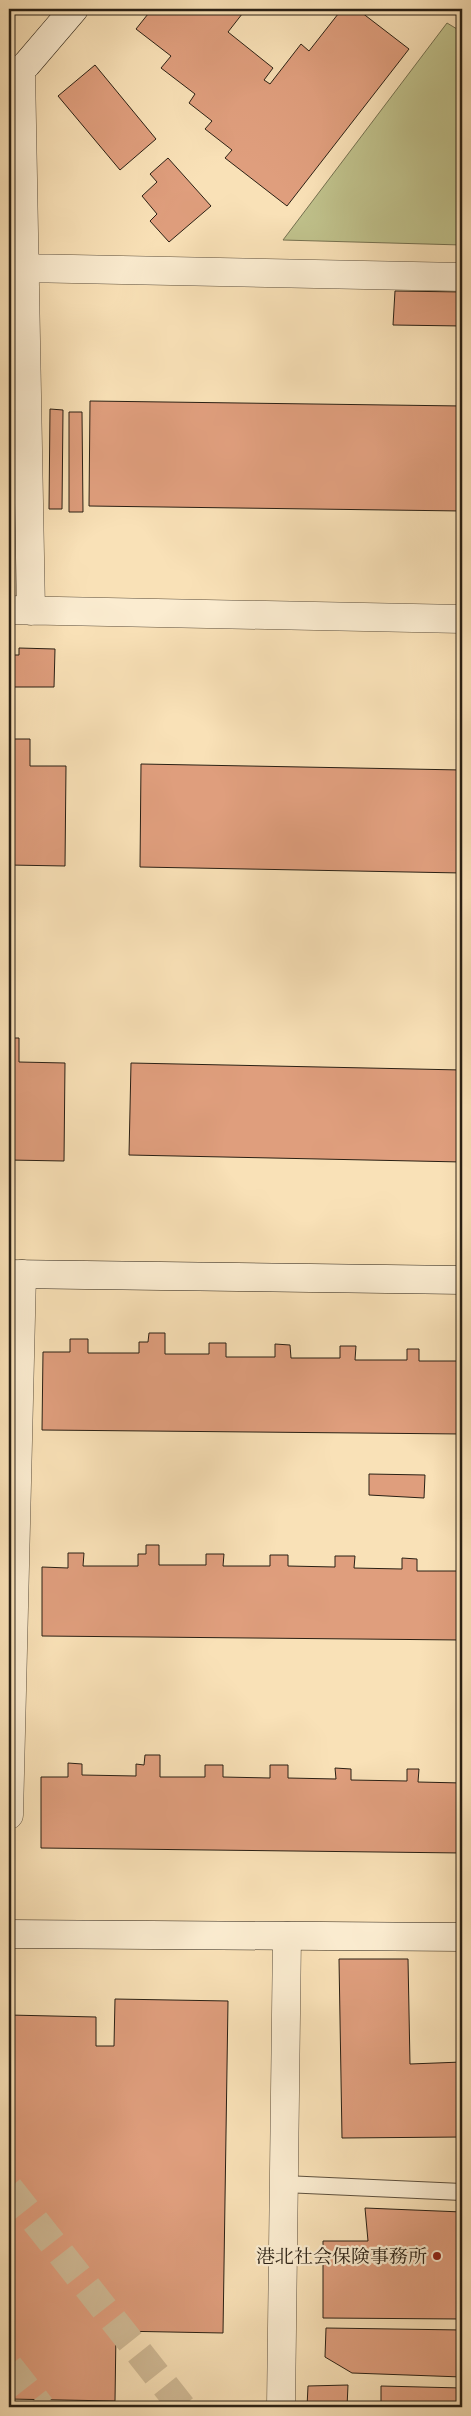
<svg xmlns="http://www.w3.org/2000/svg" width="471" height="2416" font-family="Cardo,'Noto Serif JP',serif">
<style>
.green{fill:#c0c28c;stroke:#757150}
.building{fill:#df9e7d;stroke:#2a2014}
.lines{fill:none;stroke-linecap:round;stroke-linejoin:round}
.highway-tunnel{stroke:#d0ba96;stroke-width:28;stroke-dasharray:28 14;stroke-linecap:butt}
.lane-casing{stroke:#5e503d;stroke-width:18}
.street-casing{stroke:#5e503d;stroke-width:29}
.secondary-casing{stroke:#2a2014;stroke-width:29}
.lane{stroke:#fbecd0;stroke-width:16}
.street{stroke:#fbecd0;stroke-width:28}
.secondary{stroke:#fbecd0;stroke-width:28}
.poi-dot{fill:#8f2418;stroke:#fbecd0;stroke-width:2}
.labels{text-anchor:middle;stroke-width:4.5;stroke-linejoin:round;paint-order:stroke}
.poi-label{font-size:19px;fill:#2a2014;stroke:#fbecd0;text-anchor:end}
</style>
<rect width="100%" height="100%" fill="#f9e1b7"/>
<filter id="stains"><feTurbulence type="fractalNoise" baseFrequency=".004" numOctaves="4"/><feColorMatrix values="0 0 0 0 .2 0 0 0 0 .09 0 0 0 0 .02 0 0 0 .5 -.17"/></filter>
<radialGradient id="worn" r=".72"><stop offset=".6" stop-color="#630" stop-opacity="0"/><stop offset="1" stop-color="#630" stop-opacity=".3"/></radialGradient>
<path class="green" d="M 447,23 L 462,32 L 462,245 L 283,240 Z"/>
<path class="building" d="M 152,9 L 246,9 L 228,32 L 273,68 L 264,80 L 270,84 L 301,44 L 309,51 L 342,9 L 357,9 L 409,49 L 287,206 L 225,158 L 232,150 L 205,129 L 212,121 L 189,103 L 195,94 L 161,68 L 171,56 L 136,29 Z
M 95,65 L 156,139 L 120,170 L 58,96 Z
M 168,158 L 211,206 L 169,242 L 150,221 L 157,214 L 142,196 L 157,182 L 150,174 Z
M 9,205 L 17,205 L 17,233 L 9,233 L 9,247 Z
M 9,266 L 13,266 L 12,297 L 9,297 Z
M 395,291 L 462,292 L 462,326 L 393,325 Z
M 9,339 L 13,339 L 13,374 L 9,374 Z
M 9,383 L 11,383 L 10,412 L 9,412 Z
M 90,401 L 462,406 L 462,511 L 89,506 Z
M 50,409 L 63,410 L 62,509 L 49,509 Z
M 69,412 L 82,412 L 83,512 L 69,512 Z
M 9,415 L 16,415 L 14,479 L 9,478 Z
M 19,648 L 55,649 L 54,687 L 9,687 L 9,655 L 19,655 Z
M 10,739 L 30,739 L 30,766 L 66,766 L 65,866 L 9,865 Z
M 141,764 L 462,770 L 462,873 L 140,867 Z
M 9,1038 L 19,1038 L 19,1062 L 65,1063 L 64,1161 L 9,1160 Z
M 131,1063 L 462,1070 L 462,1162 L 129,1155 Z
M 149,1333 L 165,1333 L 165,1354 L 209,1354 L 209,1343 L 226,1343 L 226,1357 L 275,1357 L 275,1344 L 290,1345 L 291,1358 L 340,1358 L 340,1346 L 356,1346 L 355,1360 L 407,1360 L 407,1349 L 419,1349 L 419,1361 L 462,1361 L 462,1434 L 42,1430 L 43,1352 L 70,1352 L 70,1339 L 88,1339 L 88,1353 L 139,1353 L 139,1342 L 148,1342 Z
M 369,1474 L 425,1475 L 424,1498 L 369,1495 Z
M 146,1545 L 159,1545 L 159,1565 L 206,1565 L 206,1554 L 224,1554 L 223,1566 L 270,1566 L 270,1555 L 288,1555 L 288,1566 L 335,1567 L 335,1556 L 355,1556 L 354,1568 L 402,1569 L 402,1558 L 417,1559 L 417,1571 L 462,1571 L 462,1640 L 42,1636 L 42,1567 L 68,1568 L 68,1553 L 84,1553 L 83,1566 L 138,1566 L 138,1554 L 146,1554 Z
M 145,1755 L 160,1755 L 160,1777 L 205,1777 L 205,1765 L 223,1765 L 223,1777 L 270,1778 L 270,1765 L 288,1765 L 288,1778 L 336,1779 L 335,1768 L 351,1769 L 351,1780 L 407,1781 L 407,1769 L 419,1769 L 418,1782 L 462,1783 L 462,1853 L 41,1848 L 41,1777 L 68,1777 L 68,1763 L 82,1764 L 82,1775 L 136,1776 L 136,1764 L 144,1765 Z
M 339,1959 L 408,1959 L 410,2064 L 462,2062 L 462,2137 L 342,2138 Z
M 115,1999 L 228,2001 L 223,2333 L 116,2331 L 115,2401 L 9,2399 L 9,2015 L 96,2017 L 96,2046 L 114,2046 Z
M 365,2208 L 462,2212 L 462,2319 L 323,2318 L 323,2241 L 368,2241 Z
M 326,2328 L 462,2330 L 462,2377 L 352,2373 L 325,2357 Z
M 348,2385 L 347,2407 L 307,2407 L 308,2386 Z
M 381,2386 L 462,2388 L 462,2407 L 381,2407 Z"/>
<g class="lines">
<path class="highway-tunnel" d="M 9,2188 L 182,2407
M 9,2366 L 41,2407"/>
<g class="lane-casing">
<path id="lane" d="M 284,2184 L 462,2192"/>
</g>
<g class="street-casing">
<path id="street" d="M 21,71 L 31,611
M 24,268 L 462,277
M 9,610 L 462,619
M 9,1815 L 22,1274
M 281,2407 L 287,1936"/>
</g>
<g class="secondary-casing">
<path id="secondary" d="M 9,81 L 27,64 L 74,9
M 9,1274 L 462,1280
M 9,1934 L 462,1937"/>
</g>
<use href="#lane" class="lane"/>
<use href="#street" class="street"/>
<use href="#secondary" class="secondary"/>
</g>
<circle class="poi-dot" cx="437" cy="2256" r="5"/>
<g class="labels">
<g class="poi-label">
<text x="427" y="2263">港北社会保険事務所</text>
</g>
</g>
<rect width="471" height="2416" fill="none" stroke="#f9e1b7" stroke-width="30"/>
<rect x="10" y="10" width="451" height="2396" fill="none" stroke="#2a2014" stroke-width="2.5"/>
<rect x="15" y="15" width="441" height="2386" fill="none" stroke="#2a2014"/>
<rect width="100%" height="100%" filter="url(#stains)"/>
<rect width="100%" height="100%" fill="url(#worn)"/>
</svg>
